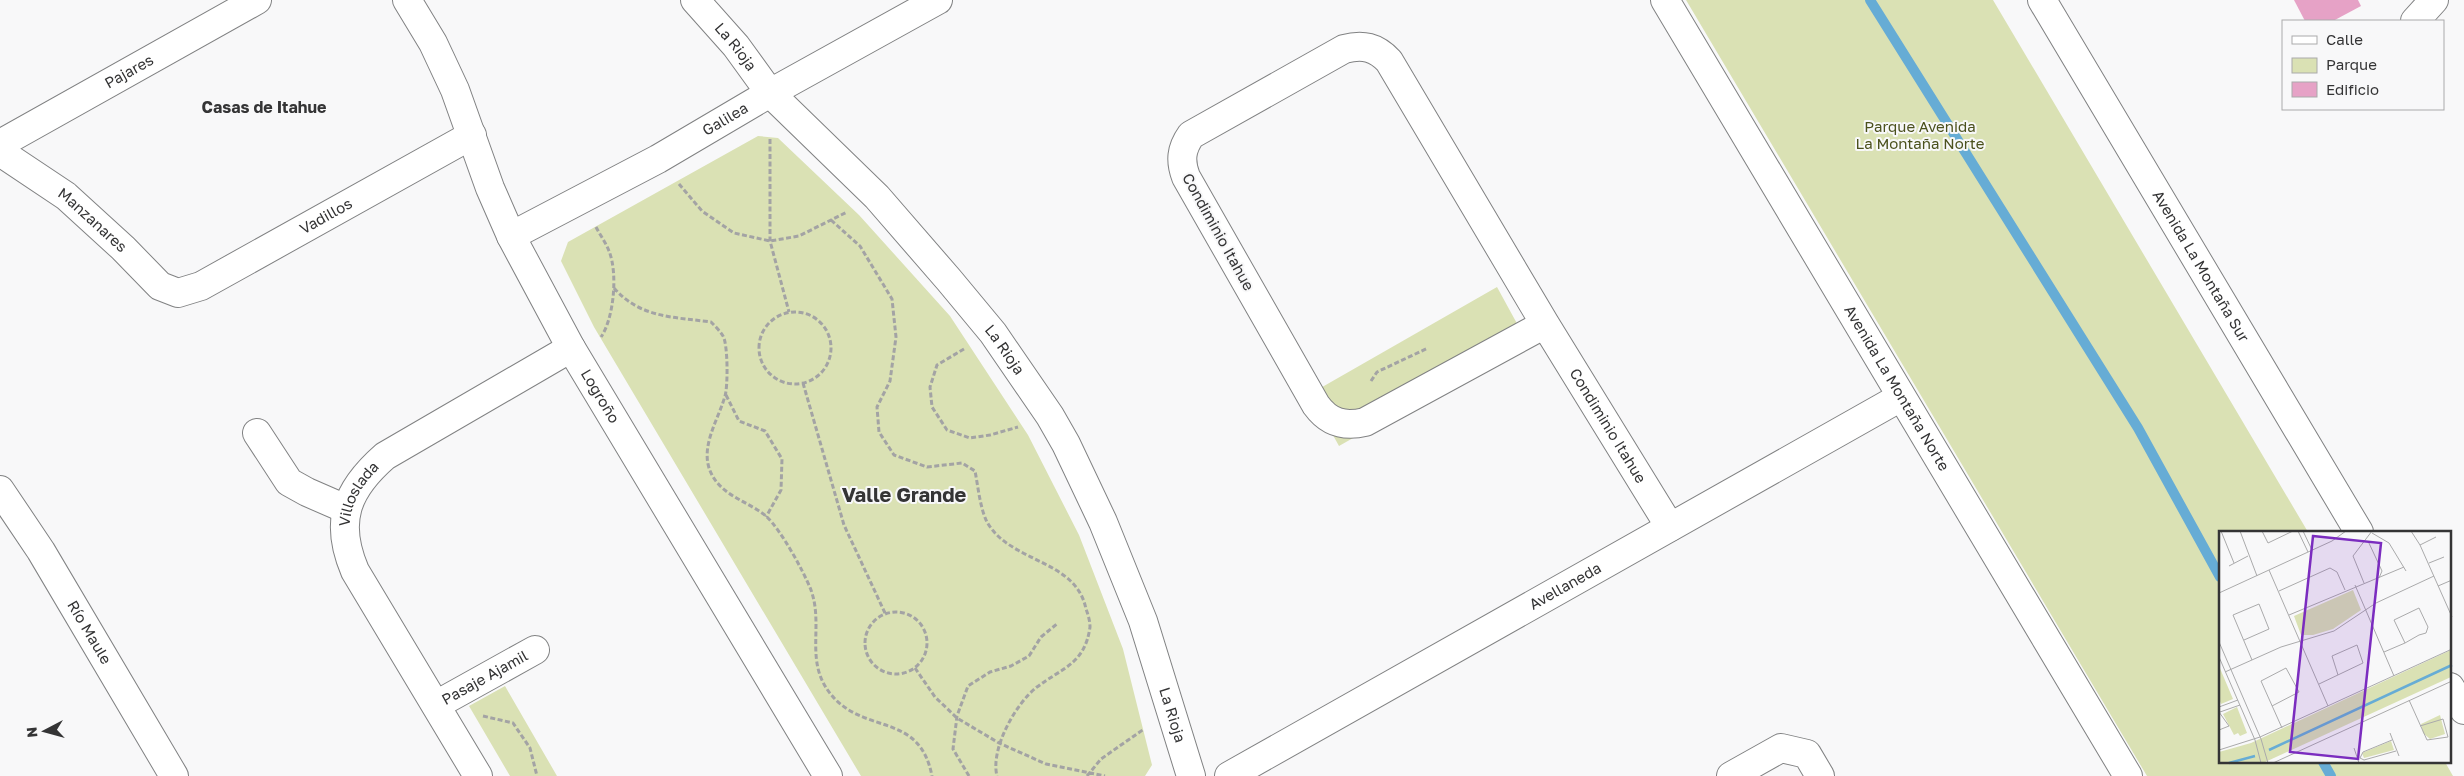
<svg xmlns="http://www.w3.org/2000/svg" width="2464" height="776" font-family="'Golos Text',sans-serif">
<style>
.green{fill:#dae1b4}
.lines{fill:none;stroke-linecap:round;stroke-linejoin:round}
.stream{stroke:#66acd5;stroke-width:10}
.building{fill:#e6a2c6}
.minor-casing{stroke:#818283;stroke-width:30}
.tertiary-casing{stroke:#818283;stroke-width:30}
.path{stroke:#a3a3a4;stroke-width:3;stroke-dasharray:5 2.5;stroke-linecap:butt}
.minor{stroke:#fff;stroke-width:28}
.tertiary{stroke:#fff;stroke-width:28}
.labels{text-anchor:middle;stroke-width:4;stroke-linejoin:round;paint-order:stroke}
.street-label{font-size:15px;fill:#343435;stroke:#f8f8f9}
.park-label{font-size:15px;fill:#4b511d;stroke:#f8f8f9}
.neighbourhood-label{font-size:16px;font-weight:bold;fill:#343435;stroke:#f8f8f9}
.district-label{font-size:20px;font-weight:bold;fill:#343435;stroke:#f8f8f9}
.inset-river{fill:none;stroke:#66acd5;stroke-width:2.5}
.inset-road{fill:none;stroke:#aaaaab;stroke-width:1}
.view{fill:#7b2cbf;fill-opacity:0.15;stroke:#7b2cbf;stroke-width:2.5}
.inset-edge{fill:none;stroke:#343435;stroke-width:2.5}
</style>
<rect width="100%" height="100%" fill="#f8f8f9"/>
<path class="green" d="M 1686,0 L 1993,0 L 2308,532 L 2220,532 L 2220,762 L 2445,762 L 2453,776 L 2147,776 Z
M 758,136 L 778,138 L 859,215 L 950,316 L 1028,435 L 1079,535 L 1123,649 L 1152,765 L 1145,776 L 861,776 L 594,327 L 561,261 L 568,242 Z
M 1497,287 L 1526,340 L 1339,446 L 1310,394 Z
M 505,686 L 557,776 L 510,776 L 469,706 Z"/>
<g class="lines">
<path class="stream" d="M 1870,0 L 2138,428 L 2220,577
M 2323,762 L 2331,776"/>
</g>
<path class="building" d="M 2294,0 L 2358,0 L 2361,6 L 2333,21 L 2305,21 Z"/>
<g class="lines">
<g class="minor-casing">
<g id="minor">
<path id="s1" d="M 407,0 L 433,43 L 455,90 L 490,188 L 511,236 L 571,348 L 828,776"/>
<path id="s2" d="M 695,0 L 736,46 L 770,93 L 877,197 L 949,280 L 993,333 L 1050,416 L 1066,444 L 1103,522 L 1143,621 L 1191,776"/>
<path d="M 2415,21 L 2434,0"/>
<path id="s3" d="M 0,144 L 257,0"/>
<path id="s4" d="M 0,152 L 66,196 L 123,248 L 160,286 L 178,293 L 201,286 L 472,135"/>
<path id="s5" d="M 511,236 L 658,159 L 770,93 L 938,0"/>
<path id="s6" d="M 1545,324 L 1365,422 C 1344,427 1329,423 1316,405 L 1186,177 C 1180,161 1181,149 1191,135 L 1344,49 C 1363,44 1376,47 1389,61 L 1545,324 L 1670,527"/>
<path d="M 257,433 L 289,482 L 307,492 L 346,509"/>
<path id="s7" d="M 0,490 L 41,551 L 174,776"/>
<path id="s8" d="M 436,705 L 535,650"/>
<path id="s9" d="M 478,776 L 355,571 C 334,522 346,490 385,456 L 571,348"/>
<path id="s10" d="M 1229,776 L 1901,397"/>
<path d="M 1731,776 L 1781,748 L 1807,754 L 1820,776"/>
</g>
</g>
<g class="tertiary-casing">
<g id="tertiary">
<path id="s11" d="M 1665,0 L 2128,776"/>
<path id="s12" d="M 2042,0 L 2359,532"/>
<path d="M 2450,687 L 2464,710"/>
</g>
</g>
<path class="path" d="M 770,139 L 770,241 L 789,312
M 679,184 L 702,211 L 734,233 L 770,241 L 799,236 L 847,212
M 831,220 L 860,246 L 892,299 L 896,337 L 890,381 L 877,407 L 879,432 L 894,455 L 927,467 L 962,463 L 975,471 C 978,486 980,508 987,522 C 1010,563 1076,559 1086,609 C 1088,614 1090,621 1090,627 C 1085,664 1062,668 1037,687 C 1016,703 990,749 997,776
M 596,227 C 600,235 606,243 609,251 C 618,273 614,318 601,337
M 614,288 C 640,318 674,317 711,322 C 715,326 720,331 723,336 C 728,344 728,387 725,396 C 718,421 698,449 712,475 C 723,496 749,502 766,516 C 781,530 803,570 811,590 C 825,629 801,666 837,701 C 871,733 920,715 932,776
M759 348a36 36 0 1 1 72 0a36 36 0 1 1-72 0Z
M 964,349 L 937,365 L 930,387 L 932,407 L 947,430 L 970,438 L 990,435 L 1018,427
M 1371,381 L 1377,372 L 1428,348
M 803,383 L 844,525 L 885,613
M 726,395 L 739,421 L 765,431 L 782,459 L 781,490 L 766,517
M865 643a31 31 0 1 1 62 0a31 31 0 1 1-62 0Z
M 915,668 L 935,697 L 957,718 L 999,743 L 1046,764 L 1105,776
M 483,716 L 513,723 L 530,748 L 537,776
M 969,776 L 953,749 L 957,716 L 968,686 L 990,672 L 1011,666 L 1029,656 L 1041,637 L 1058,623
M 1087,776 L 1101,759 L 1144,729"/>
<use href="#minor" class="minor"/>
<use href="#tertiary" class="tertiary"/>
</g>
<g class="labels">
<g class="street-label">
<text dy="5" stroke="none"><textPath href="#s2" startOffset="62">La Rioja</textPath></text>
<text dy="5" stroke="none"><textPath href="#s3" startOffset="148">Pajares</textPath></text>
<text dy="5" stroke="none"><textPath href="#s5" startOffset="244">Galilea</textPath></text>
<text dy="5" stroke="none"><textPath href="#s4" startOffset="396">Vadillos</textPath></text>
<text dy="5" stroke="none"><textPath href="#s4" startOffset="115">Manzanares</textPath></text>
<text transform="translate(1218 232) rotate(61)" y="5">Condiminio Itahue</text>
<text dy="5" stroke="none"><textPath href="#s12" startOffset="310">Avenida La Montaña Sur</textPath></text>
<text dy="5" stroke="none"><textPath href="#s2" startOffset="468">La Rioja</textPath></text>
<text dy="5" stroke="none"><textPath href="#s11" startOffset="452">Avenida La Montaña Norte</textPath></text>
<text dy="5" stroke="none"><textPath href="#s1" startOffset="442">Logroño</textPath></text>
<text dy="5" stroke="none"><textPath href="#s6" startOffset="1218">Condiminio Itahue</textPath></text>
<text dy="5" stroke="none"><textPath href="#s9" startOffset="321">Villoslada</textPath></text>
<text dy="5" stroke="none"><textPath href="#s10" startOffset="386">Avellaneda</textPath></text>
<text dy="5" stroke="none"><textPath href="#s7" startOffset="168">Río Maule</textPath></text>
<text dy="5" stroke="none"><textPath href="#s8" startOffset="56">Pasaje Ajamil</textPath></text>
<text dy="5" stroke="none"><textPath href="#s2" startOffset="872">La Rioja</textPath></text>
</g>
<g class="park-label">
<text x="1920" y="132">Parque Avenida<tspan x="1920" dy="17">La Montaña Norte</tspan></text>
</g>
<g class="neighbourhood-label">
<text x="264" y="113">Casas de Itahue</text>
</g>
<g class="district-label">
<text x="904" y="502">Valle Grande</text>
</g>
</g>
<g transform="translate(2219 531)">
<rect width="232" height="232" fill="#f8f8f9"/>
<path d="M 134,59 L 142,79 L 114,98 L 94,104 L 82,104 L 75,85 ZM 232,119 L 232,146 L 44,232 L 0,232 L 0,221 L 32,212 ZM 0,135 L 14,168 L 2,173 L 0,168 ZM 18,176 L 28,202 L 21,205 L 19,202 L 15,204 L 4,183 ZM 221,184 L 226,203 L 211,208 L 204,202 L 202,193 ZM 172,210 L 175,219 L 145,227 L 143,222 Z" fill="#dae1b4"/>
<path class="inset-river" d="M 50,219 L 233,134M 10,232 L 36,225"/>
<path class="inset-road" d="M 2,0 L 15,32M 21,0 L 38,45M 43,0 L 49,12 L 74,0M 79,0 L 89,21M 84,0 L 93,19M 192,0 L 201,14 L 233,86M 153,2 L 170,12 L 187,40M 149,10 L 163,40 L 160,47M 201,14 L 217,6M 210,32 L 225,26M 10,35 L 29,25M 50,39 L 109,175M 145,52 L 134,25 L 153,0M 136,54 L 175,145M 219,55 L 233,49M 60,60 L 111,37 L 118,41 L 126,59M 0,62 L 113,10 L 127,0M 70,84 L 185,36M 25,109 L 50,98 L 40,73 L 14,84 L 33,129M 0,111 L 42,208 L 49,232M 165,121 L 186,112 L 200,104 L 207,102 L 209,96 L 200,77 L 175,89 L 186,112M 0,126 L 36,209 L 42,232M 6,141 L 62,116 L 115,100 L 157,72 L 215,45M 100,153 L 144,132 L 138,114 L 113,125 L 119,144M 190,169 L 208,209M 53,175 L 80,161 L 67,137 L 42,150 L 63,197M 0,176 L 19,169M 0,181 L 10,195 L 0,199M 1,181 L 21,174M 201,195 L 224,188 L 229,206 L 208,209M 171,202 L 180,225M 135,217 L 140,232M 0,219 L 41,206 L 233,118M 141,227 L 145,229 L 177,220M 141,227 L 144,221 L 173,209M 54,232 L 233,150"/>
<path class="view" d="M 94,5 L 162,12 L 139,228 L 71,221 Z"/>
<rect width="232" height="232" class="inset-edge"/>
</g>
<rect x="2282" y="20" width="162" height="90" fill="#f8f8f9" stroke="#aaaaab"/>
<rect x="2292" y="36" width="25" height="8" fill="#ffffff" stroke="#aaaaab"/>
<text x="2326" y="45" font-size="15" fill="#343435">Calle</text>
<rect x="2292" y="58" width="25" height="15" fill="#dae1b4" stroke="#aaaaab"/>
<text x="2326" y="70" font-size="15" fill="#343435">Parque</text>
<rect x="2292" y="82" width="25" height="15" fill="#e6a2c6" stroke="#aaaaab"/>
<text x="2326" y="95" font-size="15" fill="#343435">Edificio</text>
<g transform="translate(45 731) rotate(264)" stroke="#f8f8f9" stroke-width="4" paint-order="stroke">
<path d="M0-4L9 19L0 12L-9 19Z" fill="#343435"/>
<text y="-8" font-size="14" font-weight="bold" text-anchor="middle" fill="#343435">N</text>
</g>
</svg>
